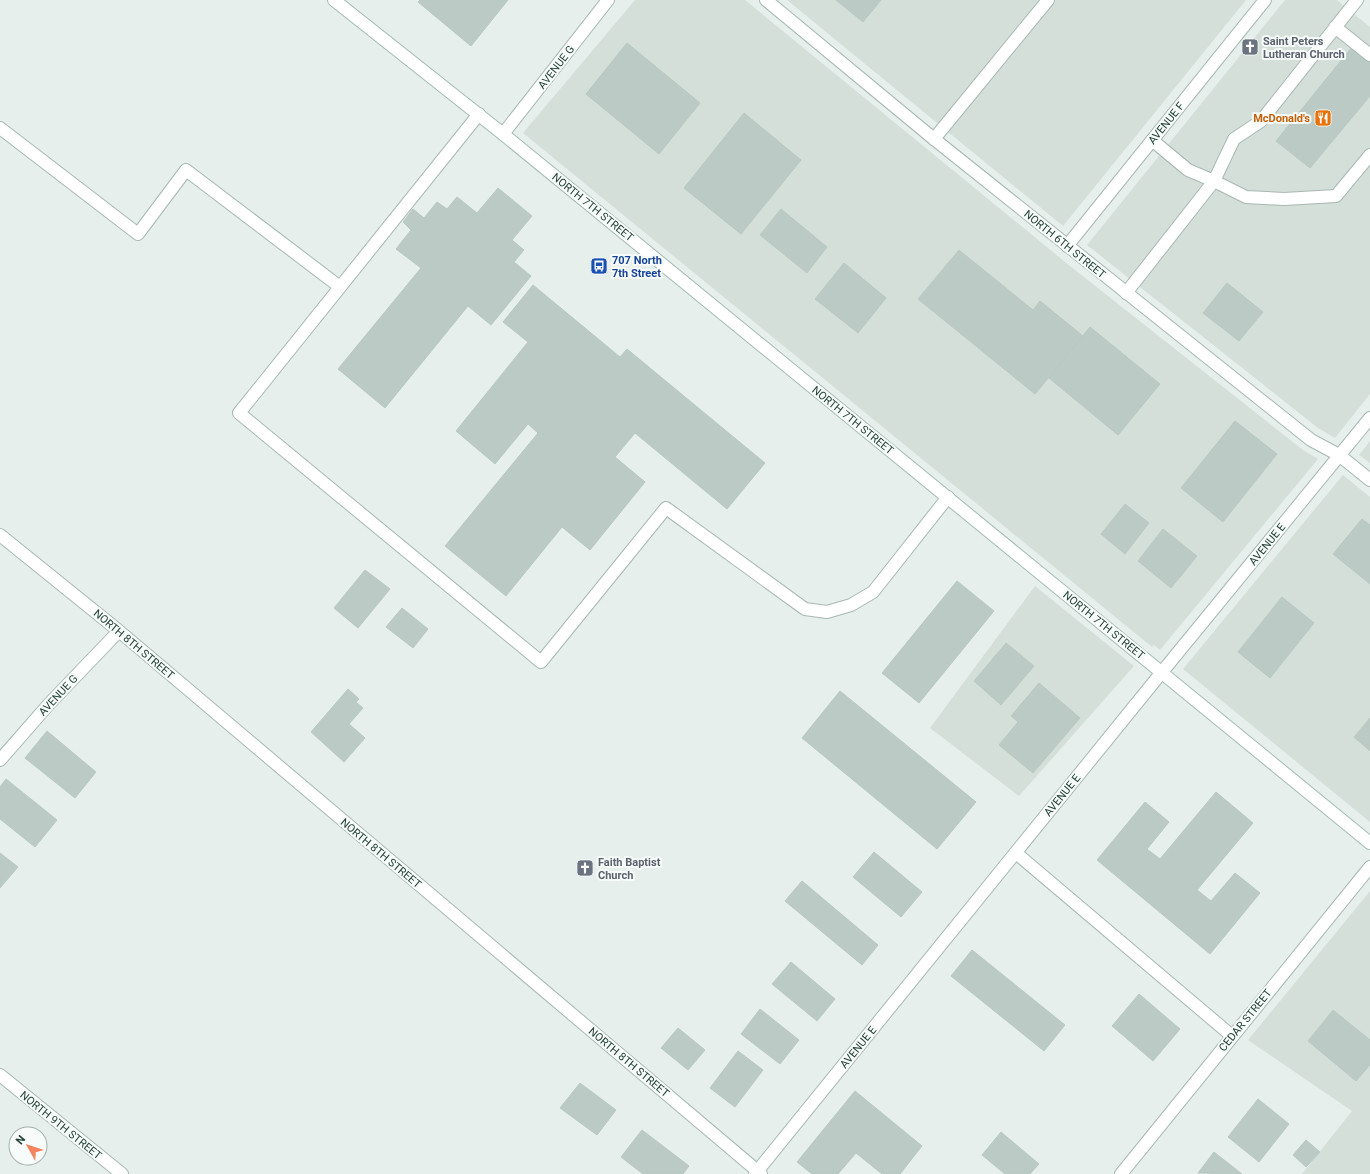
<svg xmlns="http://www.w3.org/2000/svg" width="1370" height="1174" font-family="Roboto,sans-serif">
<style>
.built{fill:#d4dfda}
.building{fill:#bbcac4;stroke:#b8c9c2}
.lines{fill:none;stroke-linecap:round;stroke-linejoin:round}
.lane-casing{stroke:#a8b8b2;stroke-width:14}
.street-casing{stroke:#a8b8b2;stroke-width:14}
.secondary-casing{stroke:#a4bbb3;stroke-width:14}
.lane{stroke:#fff;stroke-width:12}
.street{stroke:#fff;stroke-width:12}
.secondary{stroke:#fff;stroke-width:12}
.labels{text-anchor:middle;stroke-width:4;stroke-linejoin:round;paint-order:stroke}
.worship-label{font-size:11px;font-weight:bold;fill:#5b616d;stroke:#f7fbf9;text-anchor:start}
.street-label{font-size:11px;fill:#24423a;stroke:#f7fbf9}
.food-label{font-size:11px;font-weight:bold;fill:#c56008;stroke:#f7fbf9;text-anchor:end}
.transit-label{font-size:11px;font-weight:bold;fill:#164399;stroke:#f7fbf9;text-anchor:start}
</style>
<rect width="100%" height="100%" fill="#e6efeb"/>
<path class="built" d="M 635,0 L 745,0 L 1070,266 L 1303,450 L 1318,459 L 1160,650 L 1154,645 L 1152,647 L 523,133 Z
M 787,0 L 1246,0 L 1063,226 Z
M 1285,0 L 1337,0 L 1370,27 L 1370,394 L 1335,438 L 1318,428 L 1087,245 Z
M 1370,441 L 1370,463 L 1359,455 Z
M 1343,475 L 1370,497 L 1370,822 L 1183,669 Z
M 1035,586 L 1134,666 L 1019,796 L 930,728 Z
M 1370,891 L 1370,1174 L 1302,1174 L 1352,1111 L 1248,1040 Z"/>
<path class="building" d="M 420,0 L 508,0 L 471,46 L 418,2 Z
M 836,0 L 881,0 L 863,22 Z
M 627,43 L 700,103 L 659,154 L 586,94 Z
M 1352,47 L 1370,62 L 1370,96 L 1310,168 L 1276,141 Z
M 744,113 L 801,160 L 741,234 L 684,188 Z
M 498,188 L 532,216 L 512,240 L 524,250 L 514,262 L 531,276 L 491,325 L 468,306 L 385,408 L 338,369 L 421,268 L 396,249 L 411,230 L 403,222 L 413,209 L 424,218 L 437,202 L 447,209 L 457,197 L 477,213 Z
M 781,209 L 827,247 L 807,273 L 760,235 Z
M 959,250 L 1033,310 L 1040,301 L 1083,336 L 1035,394 L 918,299 Z
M 844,263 L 886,298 L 858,333 L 815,299 Z
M 1227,283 L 1263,312 L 1239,341 L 1203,313 Z
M 533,285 L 620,357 L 627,349 L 765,463 L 727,509 L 635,433 L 615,457 L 645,482 L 590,550 L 562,527 L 506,596 L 445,546 L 538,433 L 528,424 L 495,464 L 456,431 L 528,342 L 503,322 Z
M 1090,327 L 1160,384 L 1118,435 L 1049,378 Z
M 1235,421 L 1277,454 L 1223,522 L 1181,488 Z
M 1125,504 L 1149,523 L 1125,554 L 1101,534 Z
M 1362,519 L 1370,525 L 1370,584 L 1333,554 Z
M 1163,529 L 1197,556 L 1171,588 L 1138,561 Z
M 365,570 L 390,589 L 358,628 L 334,608 Z
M 957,581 L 994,611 L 919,703 L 882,673 Z
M 1282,597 L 1314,623 L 1270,678 L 1238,652 Z
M 402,608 L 428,629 L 413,648 L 386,627 Z
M 1006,643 L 1034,666 L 1001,705 L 974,681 Z
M 1039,683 L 1080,718 L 1033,773 L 999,745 L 1018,722 L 1011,716 Z
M 348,689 L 359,699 L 356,702 L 363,708 L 349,724 L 365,738 L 344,762 L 311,732 Z
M 840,691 L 976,802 L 937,849 L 802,738 Z
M 1370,718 L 1370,751 L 1354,737 Z
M 47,731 L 96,772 L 75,798 L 25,758 Z
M 6,779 L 57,820 L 35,847 L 0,819 L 0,787 Z
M 1216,792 L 1253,823 L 1197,890 L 1211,901 L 1235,873 L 1260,893 L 1210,954 L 1097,860 L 1145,802 L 1169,822 L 1147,849 L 1160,859 Z
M 874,852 L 922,892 L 901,917 L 853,877 Z
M 0,853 L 18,867 L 0,888 Z
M 802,881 L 878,945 L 862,965 L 785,901 Z
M 972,950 L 1065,1025 L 1044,1051 L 951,976 Z
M 791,962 L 835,999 L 817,1021 L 772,984 Z
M 1139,994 L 1180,1029 L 1153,1061 L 1112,1026 Z
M 760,1009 L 799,1040 L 780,1064 L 741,1034 Z
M 1333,1010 L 1370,1040 L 1370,1065 L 1356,1081 L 1308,1041 Z
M 678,1028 L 705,1050 L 688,1070 L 661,1048 Z
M 738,1051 L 763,1070 L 735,1107 L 710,1088 Z
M 580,1083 L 616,1110 L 597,1135 L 560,1108 Z
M 855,1091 L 922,1146 L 900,1174 L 882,1174 L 856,1153 L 838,1174 L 812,1174 L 797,1162 Z
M 1258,1099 L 1289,1124 L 1259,1162 L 1228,1137 Z
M 642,1130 L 689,1166 L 683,1174 L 643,1174 L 621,1157 Z
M 1001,1132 L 1039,1164 L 1030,1174 L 1005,1174 L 982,1155 Z
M 1306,1140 L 1320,1152 L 1306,1167 L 1293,1155 Z
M 1214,1152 L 1242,1174 L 1198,1173 Z"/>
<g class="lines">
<g class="lane-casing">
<path id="lane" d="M 1357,0 L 1261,121 L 1234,139 L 1214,181 L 1246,197 L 1284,199 L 1336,196 L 1370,155
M 1335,27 L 1370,55
M 479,114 L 239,413 L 541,662 L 666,508 L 805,609 L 827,612 L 851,605 L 873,592 L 948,497
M 0,128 L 138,234 L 186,170 L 340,287
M 934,139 L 1048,0
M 1126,293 L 1214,181 L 1188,170 L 1152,140
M 1016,853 L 1232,1036"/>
</g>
<g class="street-casing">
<path id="street" d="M 766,0 L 934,139 L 1311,440 L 1339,455 L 1370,480
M 503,134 L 608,0
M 1067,246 L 1265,0
M 0,535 L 119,631 L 761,1174
M 0,760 L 49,704 L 119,631
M 0,1075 L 122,1174
M 755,1174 L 1162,672 L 1370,418
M 1121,1174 L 1370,867"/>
</g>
<g class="secondary-casing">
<path id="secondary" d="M 334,0 L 503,134 L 1370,843"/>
</g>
<use href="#lane" class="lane"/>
<use href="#street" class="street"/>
<use href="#secondary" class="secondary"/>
</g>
<defs>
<g id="church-square" transform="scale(0.9)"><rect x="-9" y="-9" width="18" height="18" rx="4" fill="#6b7280" stroke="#f7fbf9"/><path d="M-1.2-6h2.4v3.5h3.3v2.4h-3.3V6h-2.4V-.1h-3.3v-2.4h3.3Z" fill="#fff"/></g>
<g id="restaurant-square" transform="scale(0.9)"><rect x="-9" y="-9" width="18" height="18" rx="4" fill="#e8710a" stroke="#f7fbf9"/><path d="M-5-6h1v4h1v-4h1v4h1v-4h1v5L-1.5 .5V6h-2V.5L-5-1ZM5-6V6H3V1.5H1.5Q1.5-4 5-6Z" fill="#fff"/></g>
<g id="bus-square" transform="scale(0.9)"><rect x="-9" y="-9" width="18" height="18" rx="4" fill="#1a4fb4" stroke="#f7fbf9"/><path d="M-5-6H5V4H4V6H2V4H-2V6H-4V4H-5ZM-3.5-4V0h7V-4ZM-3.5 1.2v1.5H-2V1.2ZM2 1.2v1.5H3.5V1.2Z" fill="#fff"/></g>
</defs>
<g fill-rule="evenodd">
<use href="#church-square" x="1250" y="47"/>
<use href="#restaurant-square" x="1323" y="118"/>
<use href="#bus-square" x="599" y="266"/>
<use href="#church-square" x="585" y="868"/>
</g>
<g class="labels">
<g class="worship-label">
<text x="1263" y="45">Saint Peters<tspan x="1263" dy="13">Lutheran Church</tspan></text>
<text x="598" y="866">Faith Baptist<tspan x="598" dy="13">Church</tspan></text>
</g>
<g class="street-label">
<text transform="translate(556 67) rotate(-52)" y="4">AVENUE G</text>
<text transform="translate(1166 123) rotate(-51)" y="4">AVENUE F</text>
<text transform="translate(593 207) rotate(39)" y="4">NORTH 7TH STREET</text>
<text transform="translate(1065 244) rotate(39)" y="4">NORTH 6TH STREET</text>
<text transform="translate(853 420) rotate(39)" y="4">NORTH 7TH STREET</text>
<text transform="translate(1267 544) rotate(-51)" y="4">AVENUE E</text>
<text transform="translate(1104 625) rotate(39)" y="4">NORTH 7TH STREET</text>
<text transform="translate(134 644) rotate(40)" y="4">NORTH 8TH STREET</text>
<text transform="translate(58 695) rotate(-47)" y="4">AVENUE G</text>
<text transform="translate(1062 795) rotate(-51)" y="4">AVENUE E</text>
<text transform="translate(381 853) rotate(40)" y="4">NORTH 8TH STREET</text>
<text transform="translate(1245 1020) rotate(-51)" y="4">CEDAR STREET</text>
<text transform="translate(858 1047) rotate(-51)" y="4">AVENUE E</text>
<text transform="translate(629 1062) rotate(40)" y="4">NORTH 8TH STREET</text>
<text transform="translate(61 1125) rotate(39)" y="4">NORTH 9TH STREET</text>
</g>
<g class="food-label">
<text x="1310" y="122">McDonald's</text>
</g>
<g class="transit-label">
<text x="612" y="264">707 North<tspan x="612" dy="13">7th Street</tspan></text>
</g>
</g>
<g transform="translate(28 1146) rotate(309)"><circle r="19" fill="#f7fbf9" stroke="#a3b1ad"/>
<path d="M0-3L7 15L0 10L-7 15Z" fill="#f4845f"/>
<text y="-6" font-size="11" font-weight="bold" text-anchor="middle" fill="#24423a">N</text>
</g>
</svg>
